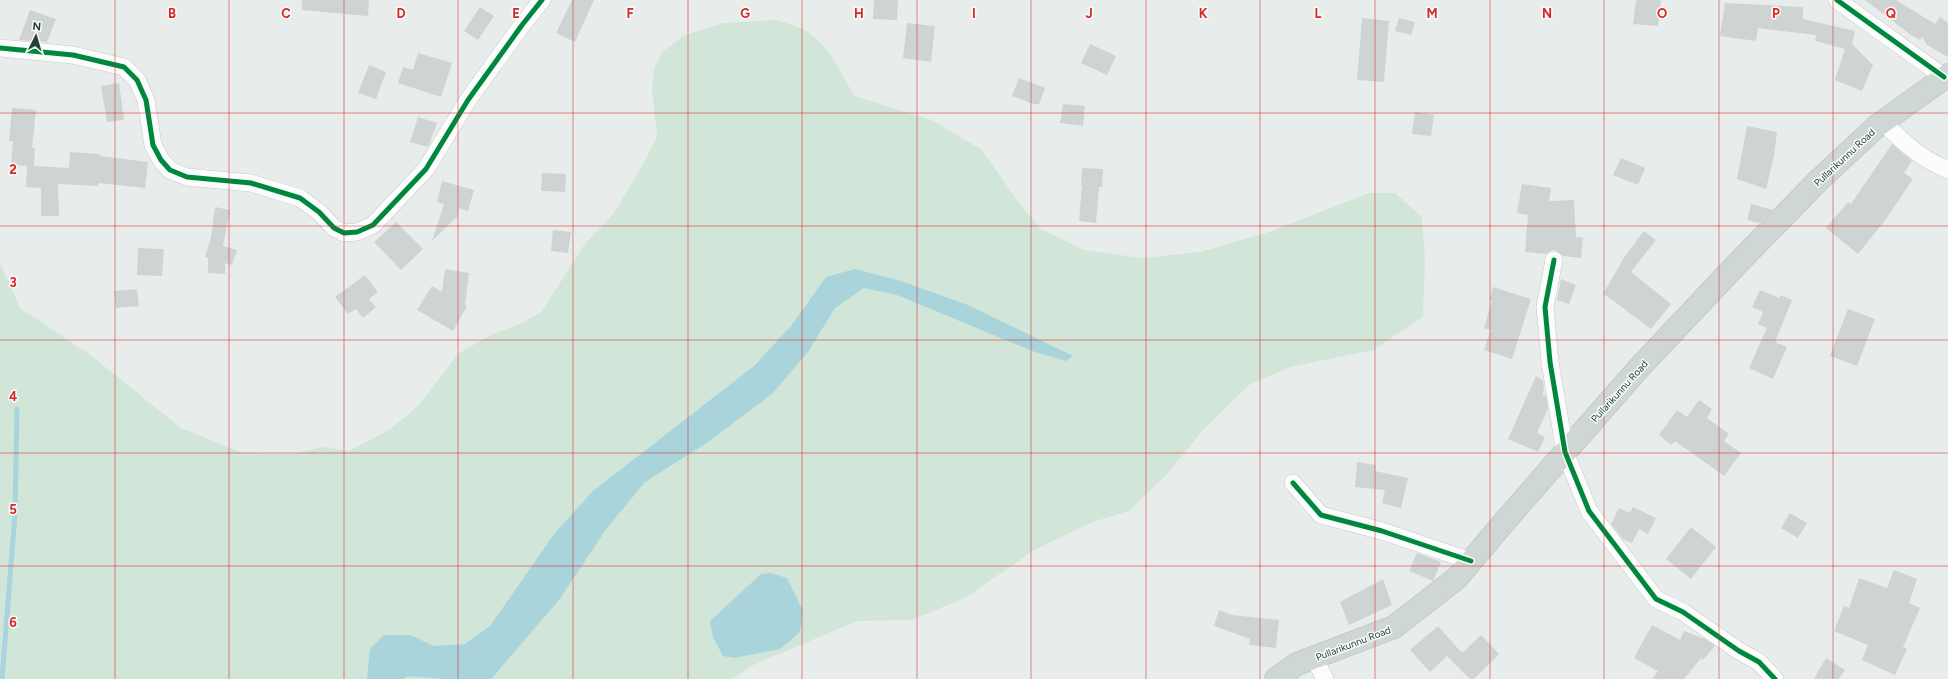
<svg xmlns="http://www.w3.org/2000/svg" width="1948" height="679" font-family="Figtree,sans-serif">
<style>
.green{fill:#d1e6d8}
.water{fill:#a9d4db}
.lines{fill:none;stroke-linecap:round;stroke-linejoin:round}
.stream{stroke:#a9d4db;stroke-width:5}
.building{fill:#cfd4d2}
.minor-casing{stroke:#c5cac8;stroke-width:18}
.major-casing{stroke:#c3ccc9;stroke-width:24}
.minor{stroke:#fcfcfc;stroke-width:17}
.major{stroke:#cfd7d5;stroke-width:22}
.cycleway-casing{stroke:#f7fbf9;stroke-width:8}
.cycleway{stroke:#00873e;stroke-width:5}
.grid{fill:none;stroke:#d62828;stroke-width:1;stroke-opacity:0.55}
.labels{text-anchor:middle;stroke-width:3;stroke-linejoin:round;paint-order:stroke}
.street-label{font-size:10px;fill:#24423a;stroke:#f7fbf9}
.grid-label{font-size:13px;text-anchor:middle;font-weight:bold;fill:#d62828;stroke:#f7fbf9;stroke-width:3;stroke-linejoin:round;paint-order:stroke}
</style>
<rect width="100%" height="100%" fill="#e8edeb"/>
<path class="green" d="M 776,20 C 785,23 795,25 803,29 C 828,43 841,72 854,96 L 932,120 L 982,150 L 1022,207 L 1041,229 L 1084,250 L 1141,258 L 1200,252 L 1269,232 L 1369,193 L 1395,193 L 1422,217 L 1425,259 L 1423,317 L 1373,350 L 1290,367 L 1249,385 L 1203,430 L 1167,474 L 1129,511 L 1093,522 L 1036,549 L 965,598 L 911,620 L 857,621 L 751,666 L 732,679 L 0,679 L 0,263 L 20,308 L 93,357 L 181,428 L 243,453 L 292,454 L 322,447 L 349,451 L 389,430 L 418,406 L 459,353 L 493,334 L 520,324 L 542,311 L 584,245 L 614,213 L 640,170 L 657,136 L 652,90 L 654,69 L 662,52 L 683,36 L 723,23 Z"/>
<path class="water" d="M 855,269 L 901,281 L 968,305 L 1073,356 L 1066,361 L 1032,351 L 897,295 L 864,288 L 835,308 L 808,352 L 772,394 L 708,442 L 645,482 L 607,528 L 559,600 L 491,679 L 443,679 L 407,676 L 404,679 L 367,679 L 370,649 L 384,635 L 411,635 L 433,646 L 465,644 L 490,626 L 554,534 L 593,491 L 754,366 L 791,326 L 826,277 Z
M 770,573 L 787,578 L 803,611 L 800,632 L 780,649 L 734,658 L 723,656 L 713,637 L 710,621 L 761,574 Z"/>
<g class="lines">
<path class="stream" d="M 2,679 L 15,514 L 17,409"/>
</g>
<path class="building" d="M 302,0 L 369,0 L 368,16 L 302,10 Z
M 572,0 L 594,0 L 575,42 L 556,33 Z
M 874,0 L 898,0 L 897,20 L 873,19 Z
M 1636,0 L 1661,0 L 1658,26 L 1633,24 Z
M 1865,0 L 1896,0 L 1935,24 L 1940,17 L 1948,23 L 1948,57 L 1927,45 L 1922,37 L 1920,40 L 1911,35 Z
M 1725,3 L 1803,7 L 1803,19 L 1855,31 L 1852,44 L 1873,65 L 1862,91 L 1835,80 L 1845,49 L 1815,41 L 1816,35 L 1758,28 L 1756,41 L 1720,36 Z
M 480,7 L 494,16 L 478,40 L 464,31 Z
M 30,10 L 56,19 L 47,42 L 19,40 Z
M 1362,18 L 1389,21 L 1384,82 L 1357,80 Z
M 1399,18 L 1415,22 L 1411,35 L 1395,31 Z
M 907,23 L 935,26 L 931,62 L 903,58 Z
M 1090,44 L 1116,56 L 1107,75 L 1081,63 Z
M 418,53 L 452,63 L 441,97 L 398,83 L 403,67 L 413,70 Z
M 369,65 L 386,72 L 376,99 L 358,93 Z
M 1019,78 L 1045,88 L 1039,104 L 1033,104 L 1012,96 Z
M 119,83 L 124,120 L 107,122 L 101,86 Z
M 1063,104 L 1085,106 L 1083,126 L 1060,123 Z
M 12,108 L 36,110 L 32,148 L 35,148 L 34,166 L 69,168 L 70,152 L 100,154 L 100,156 L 148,162 L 145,188 L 99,183 L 98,186 L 58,184 L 59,216 L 41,216 L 41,188 L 26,187 L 27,166 L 11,165 L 13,141 L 9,141 Z
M 1415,112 L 1434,115 L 1431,136 L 1412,134 Z
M 418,117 L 437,123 L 428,147 L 410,142 Z
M 1747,126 L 1777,132 L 1774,156 L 1766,189 L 1737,179 Z
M 1892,144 L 1912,161 L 1904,173 L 1913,179 L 1886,219 L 1858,254 L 1826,228 L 1848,202 L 1851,204 Z
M 1621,158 L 1645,168 L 1638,185 L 1613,175 Z
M 1082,168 L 1103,169 L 1102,187 L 1099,187 L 1096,223 L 1079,221 L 1082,186 L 1081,186 Z
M 542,173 L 566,174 L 565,192 L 541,191 Z
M 442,181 L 474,190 L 468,211 L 459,208 L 457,217 L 432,241 L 444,204 L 437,202 Z
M 1522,184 L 1551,188 L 1549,201 L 1574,200 L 1576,237 L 1583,238 L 1581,258 L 1563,256 L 1555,250 L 1550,251 L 1546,254 L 1525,252 L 1528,215 L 1517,213 Z
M 1751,204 L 1773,210 L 1759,223 L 1747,220 Z
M 215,207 L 230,210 L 223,246 L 237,250 L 232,265 L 225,263 L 225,274 L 208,273 L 208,258 L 205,257 L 211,237 Z
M 396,222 L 423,249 L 401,270 L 374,242 Z
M 553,230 L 571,232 L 568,253 L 551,251 Z
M 1644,231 L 1656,240 L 1631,272 L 1671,304 L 1651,329 L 1611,299 L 1624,282 L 1611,299 L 1603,294 L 1625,256 Z
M 138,248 L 164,249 L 162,276 L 137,275 Z
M 445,269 L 469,273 L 465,305 L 467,306 L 453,331 L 417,310 L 432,286 L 442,292 Z
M 365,275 L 378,292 L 369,299 L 376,307 L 363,318 L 356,309 L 348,314 L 335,297 Z
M 1561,279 L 1576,285 L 1569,304 L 1557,300 Z
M 1493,287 L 1531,299 L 1512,359 L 1484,350 L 1491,330 L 1484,328 L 1492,301 L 1489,300 Z
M 137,289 L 139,306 L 116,308 L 114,291 Z
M 1760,290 L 1779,298 L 1781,295 L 1792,300 L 1775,342 L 1787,347 L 1773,379 L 1749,368 L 1767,328 L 1758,324 L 1763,312 L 1752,307 Z
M 1848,309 L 1875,319 L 1857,366 L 1830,356 Z
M 1536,376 L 1543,380 L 1544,390 L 1542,395 L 1546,396 L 1548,408 L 1537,433 L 1545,437 L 1538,452 L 1508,439 Z
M 1699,400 L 1712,409 L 1707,418 L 1729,434 L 1724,441 L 1741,453 L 1724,476 L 1675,441 L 1671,445 L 1659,435 L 1677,410 L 1687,417 Z
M 1357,462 L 1376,465 L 1375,471 L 1408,478 L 1401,508 L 1382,503 L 1385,490 L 1355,487 Z
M 1633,507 L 1656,518 L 1648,534 L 1639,529 L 1632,543 L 1623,539 L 1611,524 L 1619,508 L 1630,513 Z
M 1790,513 L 1807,523 L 1798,538 L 1781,528 Z
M 1691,527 L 1716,547 L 1691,579 L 1666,559 Z
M 1417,553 L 1441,562 L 1433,581 L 1409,571 Z
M 1894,570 L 1917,579 L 1909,603 L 1920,608 L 1903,647 L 1907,649 L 1895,675 L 1862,660 L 1868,645 L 1834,631 L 1844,606 L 1849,608 L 1859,578 L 1887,588 Z
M 1383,579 L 1392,605 L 1349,625 L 1340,602 Z
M 1219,610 L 1232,615 L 1279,620 L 1276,648 L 1249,645 L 1250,639 L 1214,626 Z
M 1652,625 L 1680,640 L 1684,631 L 1705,639 L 1715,646 L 1703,660 L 1701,658 L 1684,679 L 1652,679 L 1658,671 L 1634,658 Z
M 1438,626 L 1462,653 L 1481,635 L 1499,654 L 1474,679 L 1470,679 L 1447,656 L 1430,672 L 1410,650 Z
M 1826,658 L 1845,670 L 1839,679 L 1814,679 Z"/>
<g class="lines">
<g class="minor-casing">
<path id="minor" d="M 1837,0 L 1944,77
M 0,48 L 73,55 L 124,67 L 137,80 L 146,100 L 153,145 L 161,160 L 170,170 L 187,177 L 251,183 L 300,198 L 319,212 L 334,228 L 344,233 L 357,232 L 373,225 L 426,169 L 468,100 L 522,25 L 542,0
M 1883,122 C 1903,142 1921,159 1948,170
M 1554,260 L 1545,307 L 1550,362 L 1565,452 L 1589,511 L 1656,599 L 1683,612 L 1739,651 L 1759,662 L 1775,679
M 1293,483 L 1321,515 L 1382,531 L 1471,561
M 1314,658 L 1325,679"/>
</g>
<g class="major-casing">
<path id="major" d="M 1276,679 L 1297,664 L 1394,627 L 1457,578 L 1505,521 L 1638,369 L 1737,264 L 1818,181 L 1877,126 L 1948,75"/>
</g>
<use href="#minor" class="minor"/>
<use href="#major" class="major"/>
<g class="cycleway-casing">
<path id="cycleway" d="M 1837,0 L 1944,77
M 0,48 L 73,55 L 124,67 L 137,80 L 146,100 L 153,145 L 161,160 L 170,170 L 187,177 L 251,183 L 300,198 L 319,212 L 334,228 L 344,233 L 357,232 L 373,225 L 426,169 L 468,100 L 522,25 L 542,0
M 1554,260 L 1545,307 L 1550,362 L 1565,452 L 1589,511 L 1656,599 L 1683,612 L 1739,651 L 1759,662 L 1775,679
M 1293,483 L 1321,515 L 1382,531 L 1471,561"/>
</g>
<use href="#cycleway" class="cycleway"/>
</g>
<path class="grid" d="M 115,0 L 115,679M 229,0 L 229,679M 344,0 L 344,679M 458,0 L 458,679M 573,0 L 573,679M 688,0 L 688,679M 802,0 L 802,679M 917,0 L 917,679M 1031,0 L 1031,679M 1146,0 L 1146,679M 1260,0 L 1260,679M 1375,0 L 1375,679M 1490,0 L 1490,679M 1604,0 L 1604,679M 1719,0 L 1719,679M 1833,0 L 1833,679M 0,113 L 1948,113M 0,226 L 1948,226M 0,340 L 1948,340M 0,453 L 1948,453M 0,566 L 1948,566"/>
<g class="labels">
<g class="street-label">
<text transform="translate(1844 157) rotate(-43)" y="4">Pullarikunnu Road</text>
<text transform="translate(1619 391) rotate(-48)" y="4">Pullarikunnu Road</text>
<text transform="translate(1353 643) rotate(-21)" y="4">Pullarikunnu Road</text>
</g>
</g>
<g class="grid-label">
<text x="172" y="18">B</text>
<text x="286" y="18">C</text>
<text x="401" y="18">D</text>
<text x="516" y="18">E</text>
<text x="630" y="18">F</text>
<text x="745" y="18">G</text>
<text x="859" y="18">H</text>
<text x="974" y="18">I</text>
<text x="1089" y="18">J</text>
<text x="1203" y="18">K</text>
<text x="1318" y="18">L</text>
<text x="1432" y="18">M</text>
<text x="1547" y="18">N</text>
<text x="1662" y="18">O</text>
<text x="1776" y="18">P</text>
<text x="1891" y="18">Q</text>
<text x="13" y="174">2</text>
<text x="13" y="287">3</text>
<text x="13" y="401">4</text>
<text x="13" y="514">5</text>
<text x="13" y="627">6</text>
</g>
<g transform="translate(36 36) rotate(5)" stroke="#f7fbf9" stroke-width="3" paint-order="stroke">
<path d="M0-3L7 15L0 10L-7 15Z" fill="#24423a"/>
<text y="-6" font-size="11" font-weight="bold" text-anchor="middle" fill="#24423a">N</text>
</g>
</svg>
